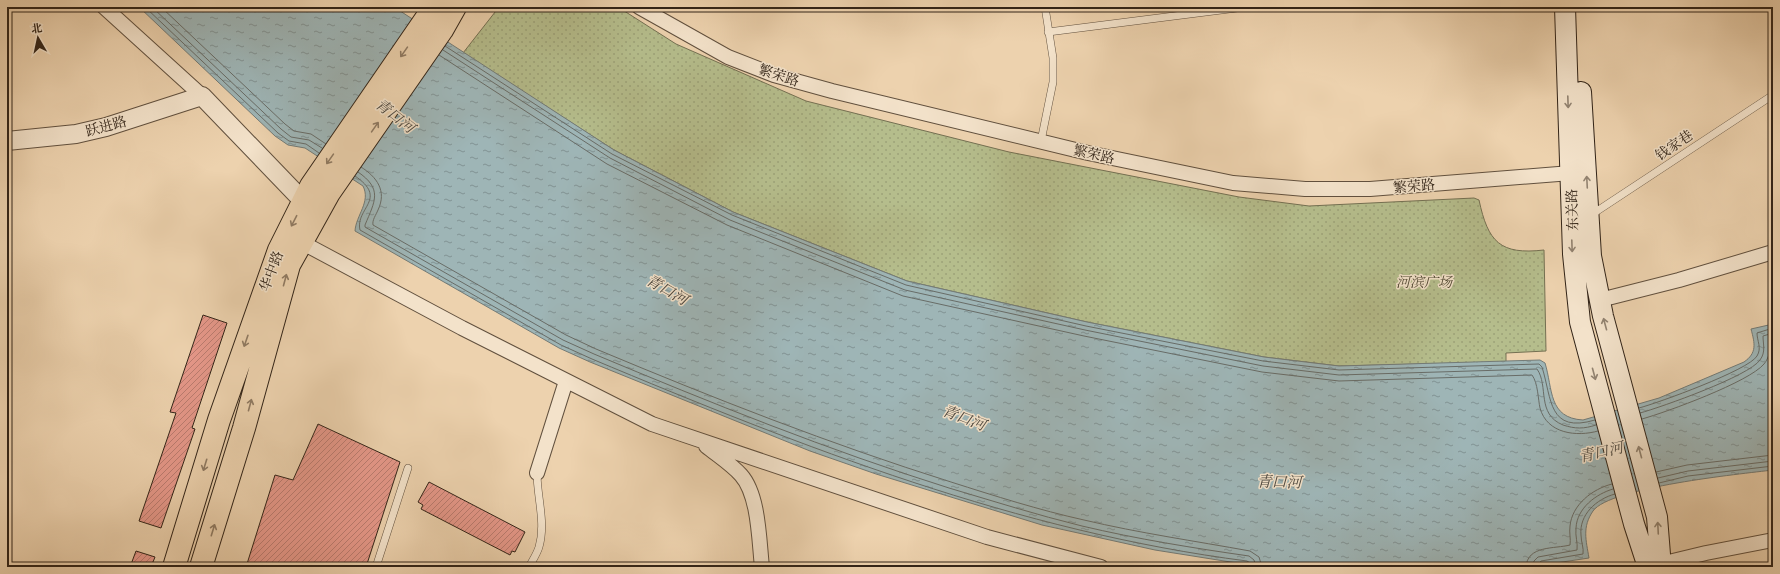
<svg xmlns="http://www.w3.org/2000/svg" width="1780" height="574" font-family="'IM FELL Double Pica','Noto Serif SC',serif">
<style>
.park{fill:url(#park-dots);stroke:#747052}
.water{fill:url(#water-ripples);stroke:#737b77}
.lines{fill:none;stroke-linecap:round;stroke-linejoin:round}
.shore{stroke:#686c67;stroke-width:1}
.building{fill:url(#building-hatch);stroke:#322418}
.service-casing{stroke:#61503e;stroke-width:8}
.minor-casing{stroke:#61503e;stroke-width:16}
.tertiary-casing{stroke:#61503e;stroke-width:20}
.secondary-casing{stroke:#322418;stroke-width:22}
.primary-casing{stroke:#322418;stroke-width:24}
.service{stroke:#f3e2ca;stroke-width:7}
.minor{stroke:#f3e2ca;stroke-width:14}
.tertiary{stroke:#f3e2ca;stroke-width:18}
.secondary{stroke:#f3e2ca;stroke-width:20}
.primary{stroke:#edd2ae;stroke-width:22}
.oneway{stroke:#907b63}
.oneway2{stroke:#928371}
.labels{text-anchor:middle;stroke-width:3;stroke-linejoin:round;paint-order:stroke}
.street-label{font-size:14px;fill:#322418;stroke:#f3e2ca}
.park-label{font-size:14px;font-style:italic;fill:#534a35;stroke:#f3e2ca}
.water-label{font-size:15px;font-style:italic;fill:#4d4840;stroke:#f3e2ca}
</style>
<defs>
<pattern id="park-dots" width="8" height="8" patternUnits="userSpaceOnUse"><rect width="8" height="8" fill="#b5bd8c"/><path d="M2 2h.1M6 6h.1" fill="none" stroke="#9ca278" stroke-width="1.8" stroke-linecap="round"/></pattern>
<pattern id="water-ripples" width="26" height="14" patternUnits="userSpaceOnUse"><rect width="26" height="14" fill="#9eb5b6"/><path d="M2 4q2-2 4 0t4 0M15 11q2-2 4 0t4 0" fill="none" stroke="#819393"/></pattern>
<pattern id="building-hatch" width="6" height="6" patternUnits="userSpaceOnUse"><rect width="6" height="6" fill="#e6988a"/><path d="M-1 1l2-2M0 6l6-6M5 7l2-2" fill="none" stroke="#bb7c70"/></pattern>
</defs>
<rect width="100%" height="100%" fill="#edd2ae"/>
<filter id="stains"><feTurbulence type="fractalNoise" baseFrequency=".005" numOctaves="4"/><feColorMatrix values="0 0 0 0 .2 0 0 0 0 .09 0 0 0 0 .02 0 0 0 .5 -.17"/></filter>
<radialGradient id="worn" r=".72"><stop offset=".6" stop-color="#630" stop-opacity="0"/><stop offset="1" stop-color="#630" stop-opacity=".3"/></radialGradient>
<path class="park" d="M 499,7 L 618,7 L 676,44 L 806,101 L 1009,152 L 1239,197 L 1309,206 L 1474,198 L 1479,200 C 1488,242 1500,255 1544,250 L 1546,351 L 1506,353 L 1506,362 L 1339,366 L 1264,357 L 1087,322 L 907,281 L 733,212 L 614,150 L 463,53 Z"/>
<path class="water" d="M 139,7 L 394,7 L 614,150 L 733,212 L 907,281 L 1087,322 L 1264,357 L 1339,366 L 1540,360 L 1545,363 C 1553,389 1548,418 1583,420 L 1659,398 L 1744,362 C 1757,353 1755,344 1751,329 L 1773,324 L 1773,470 C 1740,474 1610,487 1593,511 C 1582,527 1586,540 1589,558 L 1529,567 L 1262,567 L 1155,550 L 1042,525 L 876,474 L 810,451 L 590,362 L 559,348 L 355,231 C 356,215 371,202 363,186 L 305,148 L 288,145 L 275,136 Z"/>
<g class="lines">
<path class="shore" d="M 145,7 L 278,133 L 289,141 L 306,144 L 319,153
M 152,7 L 281,129 L 291,137 L 309,140 L 322,148
M 161,7 L 285,124 L 294,131 L 311,134 L 326,144
M 445,46 L 612,154 L 732,215 L 906,285 L 1086,326 L 1263,361 L 1339,370 L 1539,364 L 1542,367 C 1552,399 1548,434 1595,420
M 443,50 L 610,158 L 730,220 L 905,290 L 1085,330 L 1263,366 L 1339,375 L 1537,369 C 1549,386 1536,414 1563,425 C 1575,429 1584,429 1596,425
M 439,55 L 607,164 L 727,225 L 903,296 L 1084,336 L 1262,372 L 1339,381 L 1532,375 C 1538,383 1538,399 1540,408 C 1547,434 1577,437 1598,431
M 361,167 C 377,177 387,191 378,210 C 376,215 372,220 373,225 L 566,335 L 596,349 C 713,398 830,444 951,482 C 995,496 1039,510 1084,520 C 1139,533 1195,541 1250,551 L 1259,557 L 1262,567
M 358,172 C 383,189 375,201 365,225 L 365,227 L 563,340 L 594,354 C 711,403 828,450 949,488 C 993,501 1037,515 1082,526 C 1137,539 1193,548 1249,556 L 1254,560 L 1256,567
M 355,176 C 389,199 355,208 360,230 L 561,345 L 592,359 C 802,447 1019,532 1247,561 L 1250,563 L 1251,567
M 1639,408 C 1658,403 1749,370 1757,356 C 1762,348 1757,341 1757,333 L 1773,328
M 1640,413 C 1662,407 1749,376 1760,360 C 1766,352 1763,344 1763,336 L 1773,333
M 1642,419 C 1667,412 1749,382 1764,364 C 1769,358 1771,349 1770,341 L 1773,339
M 1656,472 L 1687,465 L 1773,455
M 1658,478 L 1688,471 L 1773,461
M 1659,483 L 1688,476 L 1773,466
M 1526,567 C 1527,545 1555,549 1570,545 C 1571,539 1569,533 1570,526 C 1572,505 1592,489 1612,484
M 1532,567 L 1534,561 L 1538,557 L 1577,550 C 1578,543 1575,536 1576,528 C 1577,508 1596,494 1613,489
M 1537,567 L 1541,561 L 1583,554 C 1584,548 1581,542 1581,535 C 1579,515 1596,499 1615,494"/>
</g>
<path class="building" d="M 203,315 L 227,323 L 192,428 L 195,429 L 161,528 L 139,521 L 176,413 L 170,412 Z
M 318,424 L 400,462 L 366,567 L 246,567 L 275,475 L 293,480 Z
M 429,482 L 525,532 L 515,552 L 512,551 L 510,555 L 421,509 L 423,505 L 418,502 Z
M 136,551 L 155,557 L 151,567 L 130,567 Z"/>
<g class="lines">
<g class="service-casing">
<path id="service" d="M 1048,32 L 1245,7
M 1041,141 L 1053,82 L 1053,58 L 1045,7
M 1591,215 L 1773,95
M 376,567 L 408,468
M 529,567 C 532,561 537,554 539,547 C 546,523 537,497 537,473"/>
</g>
<g class="minor-casing">
<path id="minor" d="M 104,7 L 202,96
M 639,7 L 728,57 L 774,75 L 832,91 L 1088,153 L 1233,183 L 1305,189 L 1370,189 L 1571,173
M 301,242 L 462,328 L 652,424 L 987,537 L 1101,567
M 1600,300 L 1679,280 L 1773,252
M 706,446 C 717,455 731,464 741,475 C 759,495 759,541 762,567
M 537,473 L 566,381
M 1652,566 L 1706,553 L 1773,540"/>
</g>
<g class="tertiary-casing">
<path id="tertiary" d="M 7,141 L 76,134 L 106,127 L 202,96 L 304,202"/>
</g>
<g class="secondary-casing">
<path id="secondary" d="M 1565,7 L 1573,254 L 1580,322 L 1634,524 L 1648,567
M 1581,92 L 1591,256 L 1603,316 L 1657,517 L 1661,567"/>
</g>
<g class="primary-casing">
<path id="primary" d="M 174,567 L 219,420 L 279,250 L 311,186 L 434,7
M 201,567 L 244,428 L 289,265 L 329,193 L 442,30 L 455,7"/>
</g>
<use href="#service" class="service"/>
<use href="#minor" class="minor"/>
<use href="#tertiary" class="tertiary"/>
<use href="#secondary" class="secondary"/>
<use href="#primary" class="primary"/>
</g>
<defs><path id="oneway-shaft" d="M-6 0H5M1.5-3L5.5 0L1.5 3" fill="none" stroke-width="1.6" stroke-linecap="round" stroke-linejoin="round"/></defs>
<g class="oneway">
<use href="#oneway-shaft" transform="translate(404 52) rotate(125)"/>
<use href="#oneway-shaft" transform="translate(375 127) rotate(-55)"/>
<use href="#oneway-shaft" transform="translate(330 159) rotate(125)"/>
<use href="#oneway-shaft" transform="translate(294 221) rotate(117)"/>
<use href="#oneway-shaft" transform="translate(285 280) rotate(-75)"/>
<use href="#oneway-shaft" transform="translate(246 341) rotate(109)"/>
<use href="#oneway-shaft" transform="translate(250 405) rotate(-75)"/>
<use href="#oneway-shaft" transform="translate(205 465) rotate(107)"/>
<use href="#oneway-shaft" transform="translate(213 530) rotate(-73)"/>
</g>
<g class="oneway2">
<use href="#oneway-shaft" transform="translate(1568 102) rotate(88)"/>
<use href="#oneway-shaft" transform="translate(1587 182) rotate(-93)"/>
<use href="#oneway-shaft" transform="translate(1572 246) rotate(88)"/>
<use href="#oneway-shaft" transform="translate(1605 324) rotate(-105)"/>
<use href="#oneway-shaft" transform="translate(1594 374) rotate(75)"/>
<use href="#oneway-shaft" transform="translate(1640 452) rotate(-105)"/>
<use href="#oneway-shaft" transform="translate(1658 528) rotate(-93)"/>
</g>
<g class="labels">
<g class="street-label">
<text transform="translate(779 75) rotate(18)" y="5">繁荣路</text>
<text transform="translate(106 126) rotate(-15)" y="5">跃进路</text>
<text transform="translate(1674 145) rotate(-34)" y="5">钱家巷</text>
<text transform="translate(1094 154) rotate(13)" y="5">繁荣路</text>
<text transform="translate(1414 186) rotate(-5)" y="5">繁荣路</text>
<text transform="translate(1572 210) rotate(-92)" y="5">东关路</text>
<text transform="translate(271 271) rotate(-69)" y="5">华中路</text>
</g>
<g class="park-label">
<text x="1424" y="287">河滨广场</text>
</g>
<g class="water-label">
<text transform="translate(395 116) rotate(38)" y="5">青口河</text>
<text transform="translate(667 290) rotate(30)" y="5">青口河</text>
<text transform="translate(964 418) rotate(21)" y="5">青口河</text>
<text transform="translate(1601 452) rotate(-13)" y="5">青口河</text>
<text transform="translate(1279 482) rotate(1)" y="5">青口河</text>
</g>
</g>
<rect width="1780" height="574" fill="none" stroke="#edd2ae" stroke-width="24"/>
<rect x="8" y="8" width="1764" height="558" fill="none" stroke="#322418" stroke-width="2"/>
<rect x="12" y="12" width="1756" height="550" fill="none" stroke="#322418"/>
<g transform="translate(38 38) rotate(351)" stroke="#f3e2ca" stroke-width="3" paint-order="stroke">
<path d="M0-3L7 15L0 10L-7 15Z" fill="#322418"/>
<text y="-6" font-size="11" font-weight="bold" text-anchor="middle" fill="#322418">北</text>
</g>
<rect width="100%" height="100%" filter="url(#stains)"/>
<rect width="100%" height="100%" fill="url(#worn)"/>
</svg>
